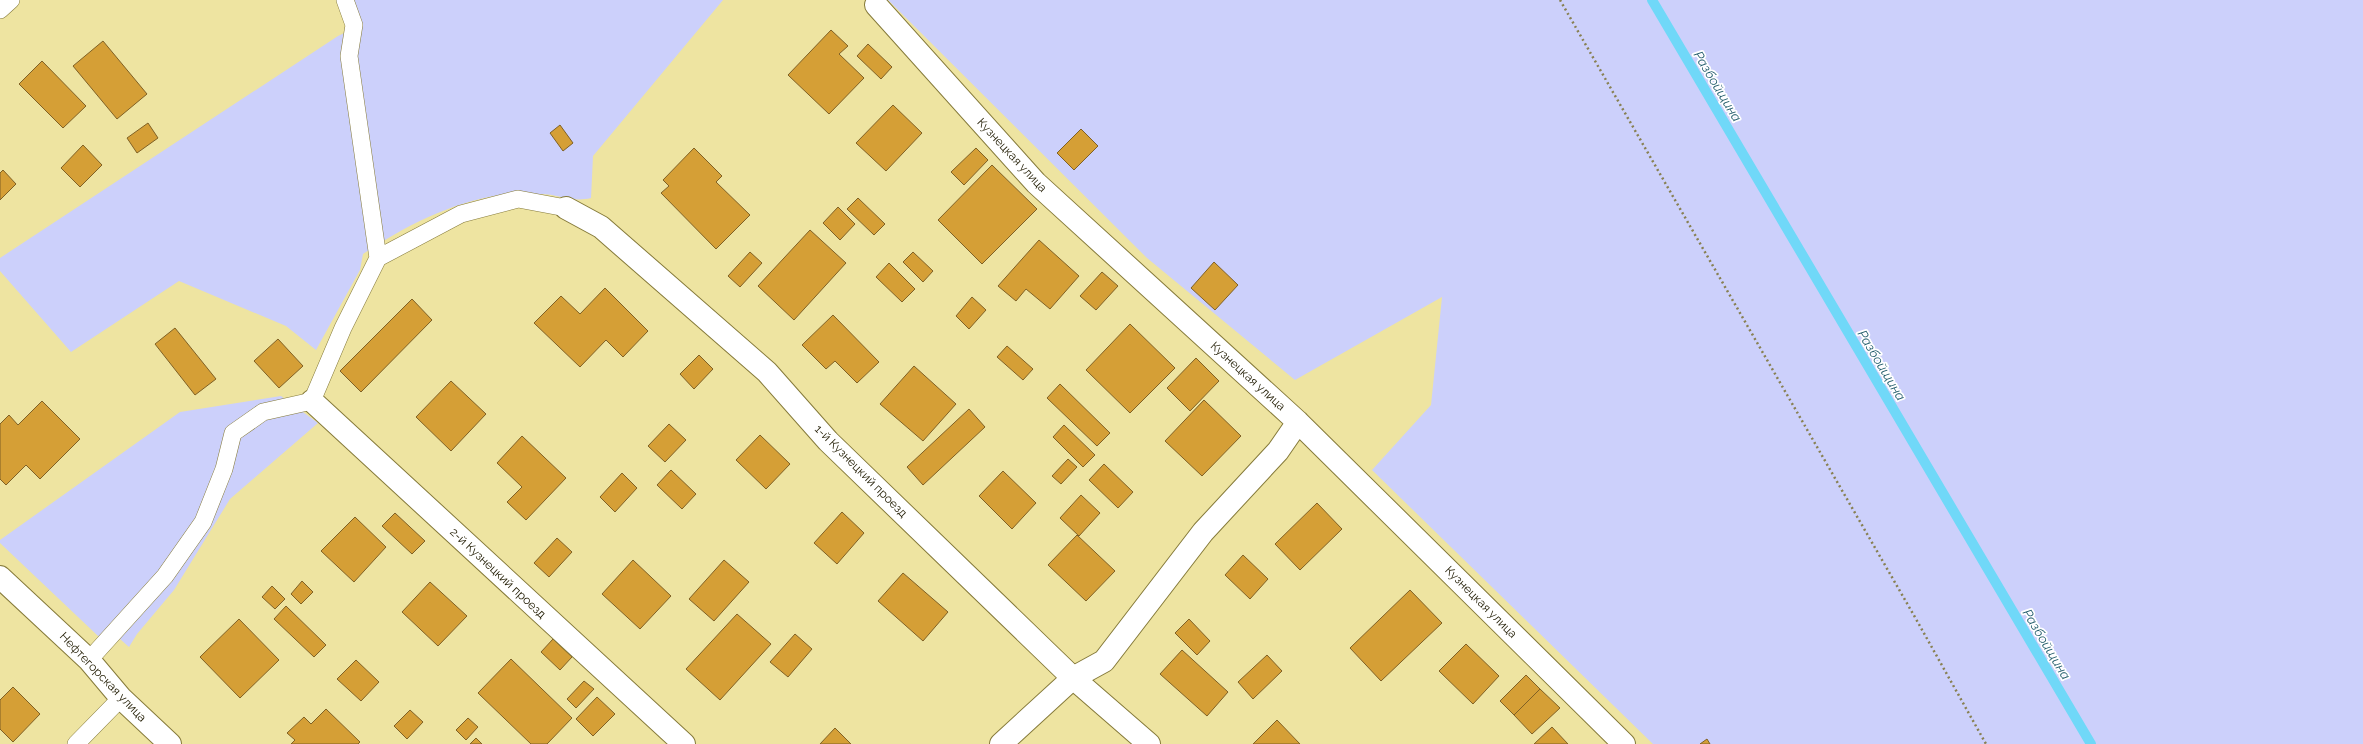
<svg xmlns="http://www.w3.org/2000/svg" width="2363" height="744" font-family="Raleway,sans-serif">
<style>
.green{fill:#ccd0fb}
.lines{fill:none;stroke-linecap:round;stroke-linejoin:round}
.stream{stroke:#70d8f8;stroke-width:10}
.building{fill:#d59f36;stroke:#806125}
.service-casing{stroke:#857a3a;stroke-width:18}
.minor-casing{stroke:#857a3a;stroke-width:24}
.path{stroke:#888052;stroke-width:2.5;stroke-dasharray:2 3;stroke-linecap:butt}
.service{stroke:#fff;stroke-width:17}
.minor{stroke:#fff;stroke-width:22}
.labels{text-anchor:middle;stroke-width:3.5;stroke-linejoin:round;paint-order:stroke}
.street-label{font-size:12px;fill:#201b02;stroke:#fff}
.water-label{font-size:13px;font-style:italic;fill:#1d5868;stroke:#fff}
</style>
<rect width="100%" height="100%" fill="#eee4a1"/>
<path class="green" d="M 353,0 L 723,0 L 593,156 L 591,198 C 571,203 557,193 537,194 C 525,194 512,194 500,195 C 452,202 403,227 363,254 L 360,270 L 316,350 L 286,326 L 179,281 L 71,352 L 0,271 L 0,258 L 338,36 L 359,26 Z
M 888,0 L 2363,0 L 2363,744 L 1653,744 L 1372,470 L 1431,405 L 1442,297 L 1295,380 L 1147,258 Z
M 281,396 L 318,423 L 230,499 L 174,590 L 137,634 L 129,647 L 120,639 L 110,645 L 97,635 L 0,543 L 0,540 L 180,412 Z"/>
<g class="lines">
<path class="stream" d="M 1652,0 L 2091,744"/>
</g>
<path class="building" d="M 831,30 L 848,46 L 839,54 L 864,78 L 829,114 L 788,75 Z
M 103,41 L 147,94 L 117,119 L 73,66 Z
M 868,44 L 892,67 L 881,79 L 857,56 Z
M 42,61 L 86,106 L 63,128 L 19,84 Z
M 893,105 L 922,133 L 886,171 L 856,143 Z
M 148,123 L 158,138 L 137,153 L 127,138 Z
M 560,125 L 573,143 L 563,151 L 550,133 Z
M 1081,129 L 1098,146 L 1074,170 L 1057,153 Z
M 83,145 L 102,165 L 80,187 L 61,168 Z
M 694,148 L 722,176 L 716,182 L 750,215 L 716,249 L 661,193 L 669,186 L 663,180 Z
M 976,148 L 988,160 L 964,185 L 951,172 Z
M 992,165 L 1037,209 L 982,264 L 938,220 Z
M 3,170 L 16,184 L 0,200 L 0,173 Z
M 858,198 L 885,224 L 874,235 L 847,209 Z
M 838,207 L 855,224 L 840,240 L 823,223 Z
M 810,230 L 846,263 L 794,320 L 758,286 Z
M 1039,240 L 1079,276 L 1050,309 L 1026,289 L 1016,301 L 998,286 Z
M 750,252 L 762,263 L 740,287 L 728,276 Z
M 913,252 L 933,271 L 923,282 L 903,262 Z
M 1214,262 L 1238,285 L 1215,310 L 1191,288 Z
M 889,263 L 915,289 L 902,302 L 876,277 Z
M 1102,272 L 1118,286 L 1096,310 L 1080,296 Z
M 605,288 L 648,331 L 623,357 L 606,340 L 580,367 L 534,323 L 561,296 L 580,314 Z
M 972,297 L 986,310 L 969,329 L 956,316 Z
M 412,299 L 432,320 L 361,392 L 340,371 Z
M 833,315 L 879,362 L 857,383 L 835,361 L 826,369 L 802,345 Z
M 1130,324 L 1175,368 L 1130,413 L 1086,370 Z
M 175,328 L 216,379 L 195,395 L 155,344 Z
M 278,339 L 303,366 L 279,388 L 254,361 Z
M 1007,346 L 1033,369 L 1023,380 L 997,357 Z
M 699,355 L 713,369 L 694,389 L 680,374 Z
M 1196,358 L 1219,381 L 1190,411 L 1167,388 Z
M 914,366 L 956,404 L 923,441 L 880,404 Z
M 451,381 L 486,414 L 451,451 L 416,417 Z
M 1060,384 L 1110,433 L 1097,446 L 1047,398 Z
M 1204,400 L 1241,436 L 1202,476 L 1165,441 Z
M 42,401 L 80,439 L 40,479 L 26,465 L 6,485 L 0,479 L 0,424 L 9,415 L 18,425 Z
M 969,409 L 985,427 L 923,485 L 907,467 Z
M 669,424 L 686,440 L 665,462 L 648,446 Z
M 1064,425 L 1095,455 L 1083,467 L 1053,437 Z
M 760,435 L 790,464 L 766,489 L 736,460 Z
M 522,436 L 566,478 L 526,520 L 507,502 L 522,487 L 497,463 Z
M 1068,459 L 1077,467 L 1061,484 L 1052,476 Z
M 1104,464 L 1133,492 L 1118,508 L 1089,480 Z
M 671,470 L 696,494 L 682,509 L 657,485 Z
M 1003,471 L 1036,503 L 1012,529 L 979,496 Z
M 622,473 L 637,488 L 615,512 L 600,497 Z
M 1081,495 L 1100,513 L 1079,536 L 1060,518 Z
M 1317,503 L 1342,529 L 1300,570 L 1275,544 Z
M 842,512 L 864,533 L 837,564 L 814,543 Z
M 395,513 L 425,541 L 412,554 L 382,526 Z
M 355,517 L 386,547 L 354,582 L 321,551 Z
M 1077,535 L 1115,571 L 1086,601 L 1048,565 Z
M 557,538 L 572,552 L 549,577 L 534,563 Z
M 1243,555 L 1268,579 L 1250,599 L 1225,575 Z
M 633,560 L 671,596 L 640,629 L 602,594 Z
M 724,560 L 749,582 L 714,621 L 689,599 Z
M 903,573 L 948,612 L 923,641 L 878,601 Z
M 302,581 L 313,592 L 301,604 L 291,594 Z
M 430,582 L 467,616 L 438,646 L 402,612 Z
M 272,586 L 285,599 L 275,609 L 262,597 Z
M 1410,590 L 1442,623 L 1381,681 L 1350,648 Z
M 286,606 L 326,645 L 314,657 L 274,619 Z
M 737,614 L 771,644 L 720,700 L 686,669 Z
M 239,619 L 279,660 L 240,698 L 200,657 Z
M 1189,619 L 1210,641 L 1197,655 L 1175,633 Z
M 795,634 L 812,649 L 788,677 L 770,662 Z
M 553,639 L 572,657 L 560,670 L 541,652 Z
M 1466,644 L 1499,676 L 1473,704 L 1439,671 Z
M 1182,650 L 1228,692 L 1207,716 L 1160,674 Z
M 1267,655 L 1282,671 L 1253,699 L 1238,682 Z
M 511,659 L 572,718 L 547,744 L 531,744 L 478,693 Z
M 356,660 L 379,682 L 361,701 L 337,679 Z
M 1526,675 L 1540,689 L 1514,715 L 1500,701 Z
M 584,681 L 594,689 L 576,708 L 567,699 Z
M 13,687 L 40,714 L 13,742 L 0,729 L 0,700 Z
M 1540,689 L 1560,708 L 1532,734 L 1514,715 Z
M 597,697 L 615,714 L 593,736 L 576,719 Z
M 326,709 L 360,742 L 358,744 L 291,744 L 295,740 L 287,733 L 304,717 L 311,724 Z
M 410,710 L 423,722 L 407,739 L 394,726 Z
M 468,718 L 478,727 L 466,740 L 456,730 Z
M 1277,720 L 1300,744 L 1253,744 Z
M 1552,727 L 1568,744 L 1534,744 Z
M 835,728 L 851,744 L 820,744 Z
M 476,738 L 482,744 L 470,744 Z
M 1707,739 L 1710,744 L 1700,744 Z"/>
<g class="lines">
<g class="service-casing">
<path id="service" d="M 345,0 L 354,25 L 349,56 L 378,258
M 0,10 L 11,0
M 89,660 L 165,576 L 203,522 L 224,469 L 233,433 L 263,412 L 312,401 L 343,328 L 378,258 L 461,214 L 518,199 L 566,208
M 76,744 L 121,698"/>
</g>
<g class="minor-casing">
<path id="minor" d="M 876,5 L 1036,183 L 1298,422 L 1624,744
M 566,208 L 601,227 L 767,372 L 828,441 L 1073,678 L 1149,744
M 312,401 L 684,744
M 0,577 L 89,660 L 121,698 L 170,744
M 1001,744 L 1073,678 L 1104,661 L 1203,532 L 1278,451 L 1298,422"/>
</g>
<path class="path" d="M 1560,0 L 1916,619 L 1986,744"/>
<use href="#service" class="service"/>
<use href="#minor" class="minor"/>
</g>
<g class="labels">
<g class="street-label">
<text transform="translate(1012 155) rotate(47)" y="4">Кузнецкая улица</text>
<text transform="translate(1248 376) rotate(42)" y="4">Кузнецкая улица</text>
<text transform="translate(861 471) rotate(45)" y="4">1-й Кузнецкий проезд</text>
<text transform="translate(498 573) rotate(43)" y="4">2-й Кузнецкий проезд</text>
<text transform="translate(1481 602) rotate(45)" y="4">Кузнецкая улица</text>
<text transform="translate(103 677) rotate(46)" y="4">Нефтегорская улица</text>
</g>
<g class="water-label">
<text transform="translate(1718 86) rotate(59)" y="5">Разбойщина</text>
<text transform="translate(1882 365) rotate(59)" y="5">Разбойщина</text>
<text transform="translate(2047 644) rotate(59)" y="5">Разбойщина</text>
</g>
</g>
</svg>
